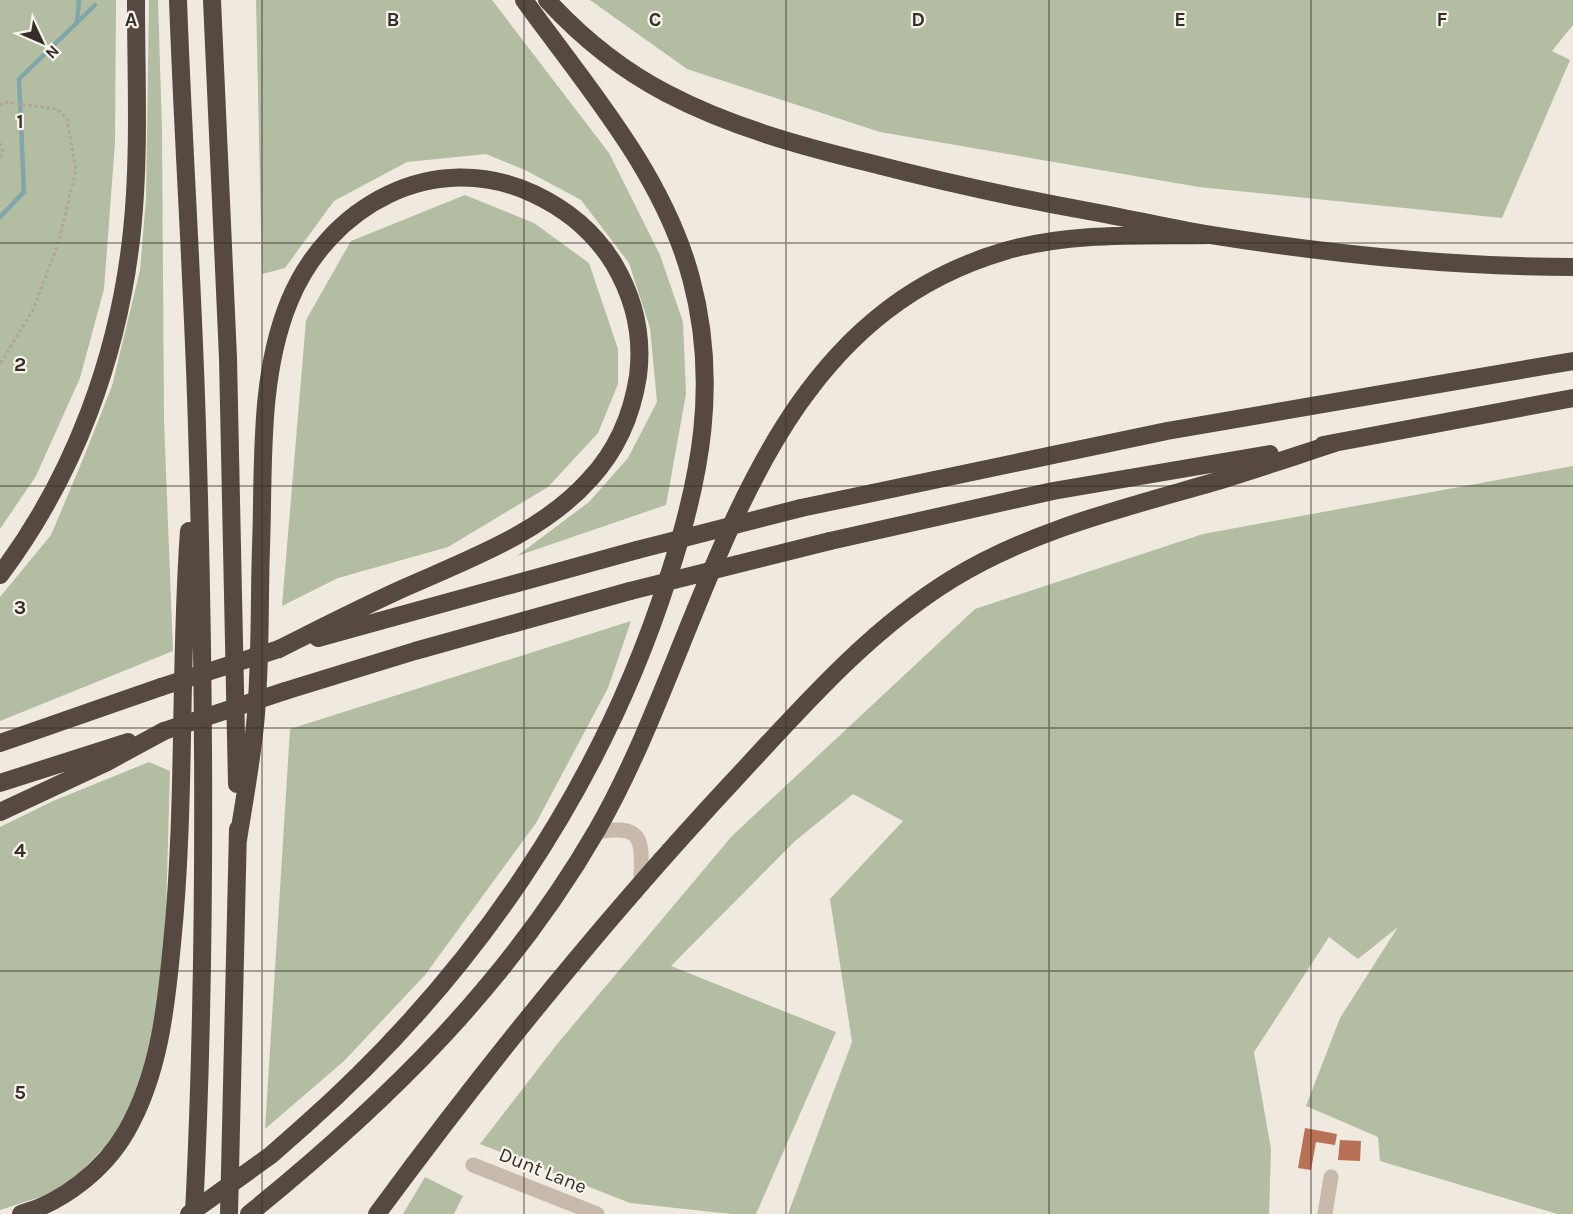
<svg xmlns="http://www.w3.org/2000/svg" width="1573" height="1214" font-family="Karla,sans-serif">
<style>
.green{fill:#b2bda1}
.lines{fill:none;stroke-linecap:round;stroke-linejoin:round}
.stream{stroke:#81a6aa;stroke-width:4.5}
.building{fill:#b87155}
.path{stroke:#b2a497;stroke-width:3;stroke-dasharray:3 3;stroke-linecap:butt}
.minor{stroke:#c7baac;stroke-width:15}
.highway{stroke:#564942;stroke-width:18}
.highway-bridge{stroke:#564942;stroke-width:18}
.grid{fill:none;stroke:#362e2a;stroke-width:1.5;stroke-opacity:0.55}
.labels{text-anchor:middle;stroke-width:4.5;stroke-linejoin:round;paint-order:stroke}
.street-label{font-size:20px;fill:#362e2a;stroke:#f8f3eb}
.grid-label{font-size:20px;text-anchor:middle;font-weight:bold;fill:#362e2a;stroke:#f8f3eb;stroke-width:4.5;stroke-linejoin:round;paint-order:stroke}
</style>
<rect width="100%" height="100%" fill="#f0e9df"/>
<path class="green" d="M 0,0 L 116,0 L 115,142 L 104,289 L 80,378 L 36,476 L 0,529 Z
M 149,0 L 158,0 L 162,130 L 164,421 L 173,651 L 0,721 L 0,597 L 51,535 L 83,459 L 112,386 L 140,270 L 146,199 Z
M 256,0 L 492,0 L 609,153 L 660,255 L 683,322 L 686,394 L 666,505 L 517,556 L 589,502 L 628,458 L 657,402 L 650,328 L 629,263 L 581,200 L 527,171 L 486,154 L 407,162 L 334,201 L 285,268 L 262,274 Z
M 590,0 L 1573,0 L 1573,25 L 1552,51 L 1570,60 L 1502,218 L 1199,187 L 880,132 L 687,69 Z
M 465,195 L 534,223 L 589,263 L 618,349 L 618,384 L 598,433 L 548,487 L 448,547 L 338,578 L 282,606 L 306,320 L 351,241 Z
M 1573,466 L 1573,1214 L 1558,1214 L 1380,1161 L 1378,1137 L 1306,1106 L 1340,1018 L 1398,927 L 1358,959 L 1329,937 L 1254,1052 L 1271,1149 L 1269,1214 L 788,1214 L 852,1042 L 830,899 L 903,821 L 853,794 L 795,841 L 671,966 L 836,1032 L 756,1214 L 731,1214 L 630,1203 L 480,1144 L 558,1043 L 732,836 L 975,609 L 1203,534 Z
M 631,621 L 608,688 L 536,823 L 425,975 L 344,1061 L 265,1129 L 290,729 Z
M 149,762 L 170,771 L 166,913 L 160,998 L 143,1083 L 112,1139 L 75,1178 L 52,1193 L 0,1210 L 0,827 L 53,801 Z
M 425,1177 L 463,1196 L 454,1214 L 403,1214 Z"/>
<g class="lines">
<path class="stream" d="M 77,23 L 79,0
M 0,217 L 24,192 L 19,79 L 95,5"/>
</g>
<path class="building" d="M 1305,1128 L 1337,1134 L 1335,1145 L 1316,1142 L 1311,1170 L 1298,1168 Z
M 1340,1140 L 1361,1141 L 1360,1161 L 1338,1160 Z"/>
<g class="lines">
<path class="path" d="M 0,105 L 4,102 L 57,109 L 67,119 L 76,170 L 58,244 L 33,310 L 0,364
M 0,143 L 3,152 L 0,157"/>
<path class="minor" d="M 595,832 C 644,824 642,838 641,881
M 473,1165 L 597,1214
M 1325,1214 L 1331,1177"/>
<path class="highway" d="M 178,0 C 183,142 193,285 197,427 C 205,689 207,952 194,1214
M 212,0 L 228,358 L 237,784
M 547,0 C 582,38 620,69 666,93 C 729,126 797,145 866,162 C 943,182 1020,199 1099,213 C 1136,220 1173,229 1211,235 C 1330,254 1452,267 1573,267
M 1323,445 L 1573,398
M 801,508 L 1167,431 L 1573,361
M 830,541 L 1053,491 L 1270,454
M 0,575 C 75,475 119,355 132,231 C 140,155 136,77 136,0
M 318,638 L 637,550
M 285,691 L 415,651 L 630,591
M 0,743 L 161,687
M 0,783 L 128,742
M 0,812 L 107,762 L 164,731
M 238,840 C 244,802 251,764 255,725 C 261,667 259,606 261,547 C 264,468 258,378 289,302 C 328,206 434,147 534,194 C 566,209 595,233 614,264 C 634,298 643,337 638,376 C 632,415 617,450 590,479 C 542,533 469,559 404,588 C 362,607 321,628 279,649
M 305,1125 C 472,977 600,791 668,578 C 701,478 719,382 691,278 C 663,173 586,86 524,0
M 21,1214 C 63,1202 104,1170 126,1132 C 159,1075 166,1008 172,944 C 186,806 179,668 189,531
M 229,1214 L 238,829
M 249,1214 C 386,1103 508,984 597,830 C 714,626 744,327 1005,251 C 1071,232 1142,236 1209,235
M 377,1214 C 489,1062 608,915 737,777 C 803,706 869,630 952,579 C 1032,530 1124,508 1214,482 C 1254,470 1295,456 1335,443"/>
<path class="highway-bridge" d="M 637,550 L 801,508
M 630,591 L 830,541
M 161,687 L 279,649
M 164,731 L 285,691
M 189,1214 L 271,1155 L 305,1125"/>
</g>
<path class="grid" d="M 262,0 L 262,1214M 524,0 L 524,1214M 786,0 L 786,1214M 1049,0 L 1049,1214M 1311,0 L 1311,1214M 0,243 L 1573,243M 0,486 L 1573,486M 0,728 L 1573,728M 0,971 L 1573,971"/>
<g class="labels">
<g class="street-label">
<text transform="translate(543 1170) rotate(22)" y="7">Dunt Lane</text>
</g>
</g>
<g class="grid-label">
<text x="131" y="26">A</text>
<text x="393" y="26">B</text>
<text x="655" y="26">C</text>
<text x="918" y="26">D</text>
<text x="1180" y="26">E</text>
<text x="1442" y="26">F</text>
<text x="20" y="128">1</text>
<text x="20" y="371">2</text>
<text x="20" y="614">3</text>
<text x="20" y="857">4</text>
<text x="20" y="1099">5</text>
</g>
<g transform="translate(42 42) rotate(134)" stroke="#f8f3eb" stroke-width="4.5" paint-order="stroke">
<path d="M0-4.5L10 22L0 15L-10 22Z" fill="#362e2a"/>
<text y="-9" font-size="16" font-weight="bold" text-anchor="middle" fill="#362e2a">N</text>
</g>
</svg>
